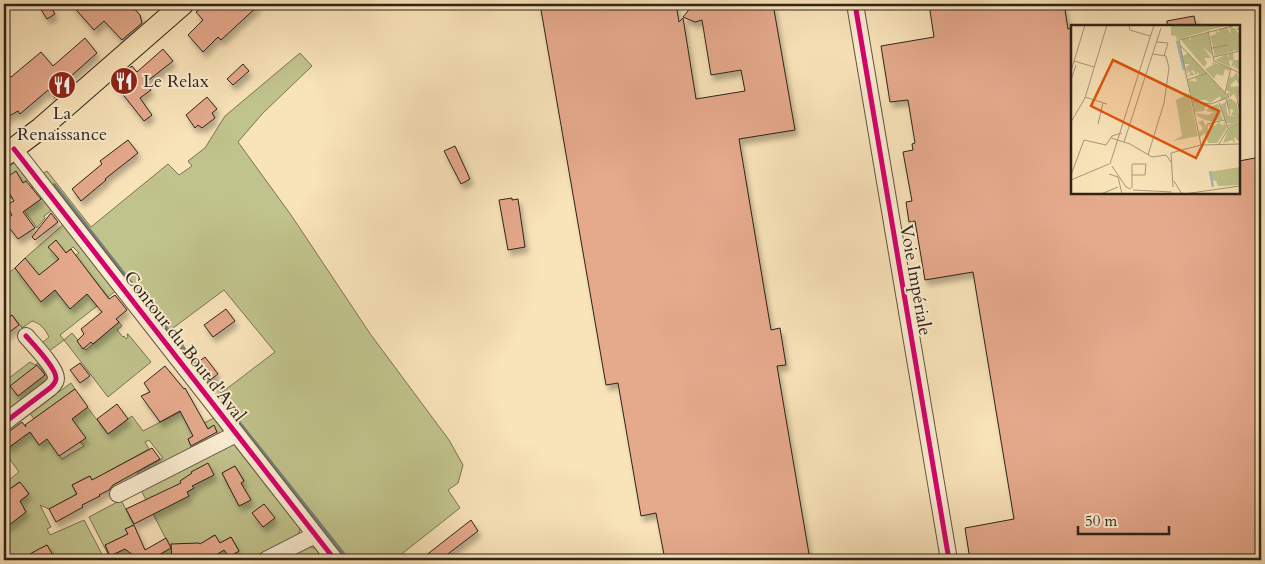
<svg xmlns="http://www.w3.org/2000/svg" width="1265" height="564" font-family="Cardo,serif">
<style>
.green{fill:#c1c38c;stroke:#787353;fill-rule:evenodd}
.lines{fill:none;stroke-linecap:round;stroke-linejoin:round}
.stream{stroke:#747f7a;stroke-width:4}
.building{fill:#e5a98c;stroke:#2e231a;filter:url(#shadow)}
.minor-casing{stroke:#615342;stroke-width:18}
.major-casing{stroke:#2e231a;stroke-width:23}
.minor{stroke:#fbedd2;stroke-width:16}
.major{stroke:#f9e3b9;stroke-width:21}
.cycleway-casing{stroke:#fbedd2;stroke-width:8}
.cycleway{stroke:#d6006c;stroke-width:5}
.labels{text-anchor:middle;stroke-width:4;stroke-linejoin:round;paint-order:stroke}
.poi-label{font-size:18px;fill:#2e231a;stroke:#fbedd2;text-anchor:start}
.street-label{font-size:18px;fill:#2e231a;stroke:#fbedd2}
.inset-river{fill:none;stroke:#a2bcba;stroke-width:2.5}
.inset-road{fill:none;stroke:#a89679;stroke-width:1}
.view{fill:#df560d;fill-opacity:0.15;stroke:#df560d;stroke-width:2.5}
.inset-edge{fill:none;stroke:#2e231a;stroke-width:2.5}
</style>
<defs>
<filter id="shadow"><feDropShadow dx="3" dy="5.5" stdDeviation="2.5" flood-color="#0004"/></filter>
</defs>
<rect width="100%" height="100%" fill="#f9e3b9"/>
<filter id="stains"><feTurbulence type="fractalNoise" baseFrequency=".004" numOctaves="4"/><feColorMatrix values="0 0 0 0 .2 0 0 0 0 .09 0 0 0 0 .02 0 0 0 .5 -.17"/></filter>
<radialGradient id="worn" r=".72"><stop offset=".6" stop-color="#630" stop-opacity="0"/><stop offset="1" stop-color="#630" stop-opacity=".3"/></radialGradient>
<path class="green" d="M 300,53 L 312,66 L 262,114 L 238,142 L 291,215 L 371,335 L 449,440 L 463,465 L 458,483 L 448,490 L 460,508 L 394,560 L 342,560 L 40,175 L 47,171 L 91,227 L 168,164 L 179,175 L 192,166 L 188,161 L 205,148 L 225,116 ZM 224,290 L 275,352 L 221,393 L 186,350 L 173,328 Z
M 15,162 L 34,188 L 33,188 L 28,180 L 23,183 L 16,172 L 4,179 L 4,168 Z
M 4,184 L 9,193 L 18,187 L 37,201 L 43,198 L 52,210 L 44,216 L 45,218 L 37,228 L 17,201 L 6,195 L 4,190 Z
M 64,224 L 117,290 L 108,297 L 86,269 L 80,285 L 97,306 L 60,335 L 64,340 L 72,333 L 86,350 L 105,334 L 102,330 L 118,321 L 122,326 L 117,330 L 123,337 L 124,336 L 126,339 L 128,337 L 127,334 L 128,334 L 151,362 L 108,397 L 64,340 L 48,352 L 42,343 L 49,337 C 45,329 40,323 32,321 L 22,328 L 12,315 L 4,321 L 4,271 L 6,275 L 15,268 L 29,284 L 25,258 ZM 73,247 L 79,253 L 57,270 L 56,261 Z
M 30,362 L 35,365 L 38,363 L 47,377 L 46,382 L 8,410 L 4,403 L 4,382 Z
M 71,383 L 75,389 L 34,419 L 30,413 Z
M 87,407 L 108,434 L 132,416 L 143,431 L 182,411 L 190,430 L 214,418 L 225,434 L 219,436 L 213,426 L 188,439 L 192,448 L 140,477 L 137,472 L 163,458 L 149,440 L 145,442 L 149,449 L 107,472 L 94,484 L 89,476 L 72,485 L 77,494 L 49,509 L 40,505 L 51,527 L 47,529 L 50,535 L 84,520 L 105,560 L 89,560 L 87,557 L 80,560 L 77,555 L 67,560 L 56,560 L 47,545 L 30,554 L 36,560 L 31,560 L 28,555 L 20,560 L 4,560 L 4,529 L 6,527 L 4,513 L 29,494 L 19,482 L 4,493 L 4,484 L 19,472 L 4,451 L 4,442 L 9,448 L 29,432 L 31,434 L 34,432 L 39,445 L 39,427 L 62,459 L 84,446 L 80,442 L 85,438 L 69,421 Z
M 234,442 L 300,527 L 299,535 L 273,549 L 242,560 L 150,560 L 154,558 L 151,553 L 168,543 L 141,490 ZM 235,466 L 244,481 L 241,483 L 250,500 L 239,506 L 222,473 ZM 214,535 L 220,543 L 231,537 L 239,551 L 229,557 L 224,550 L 209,559 L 200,545 Z
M 121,500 L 134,525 L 126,529 L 128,534 L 105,546 L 110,556 L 128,547 L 147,555 L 138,560 L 135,557 L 131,560 L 116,560 L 114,556 L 110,558 L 89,517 Z
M 307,546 L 318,549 L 327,560 L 281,560 Z"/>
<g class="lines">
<path class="stream" d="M 54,185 L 173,337
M 182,348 L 211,386
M 221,400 L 348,560"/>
</g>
<path class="building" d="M 49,4 L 55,14 L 47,19 L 40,8 Z
M 71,4 L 130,4 L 140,15 L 142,23 L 122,40 L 104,21 L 94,30 Z
M 206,4 L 260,4 L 221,40 L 218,37 L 203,52 L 188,35 L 203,20 L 196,12 Z
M 540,4 L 676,4 L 679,22 L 683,18 L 696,99 L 745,91 L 741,70 L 711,75 L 702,20 L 695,22 L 683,17 L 692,6 L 699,5 L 699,4 L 773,4 L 795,130 L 739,139 L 771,330 L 780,328 L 786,365 L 777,366 L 810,560 L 665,560 L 656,513 L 641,516 L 618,383 L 606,385 Z
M 929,4 L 1064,4 L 1068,29 L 1072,28 L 1072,192 L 1239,192 L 1239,161 L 1255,158 L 1261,194 L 1261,560 L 970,560 L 965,528 L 1014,519 L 973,272 L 925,280 L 915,221 L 909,222 L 906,202 L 912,201 L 903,152 L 913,150 L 912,144 L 915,143 L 908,100 L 890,102 L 881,46 L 934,37 Z
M 1194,16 L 1196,26 L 1167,26 L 1167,21 Z
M 85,38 L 97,53 L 71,76 L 75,81 L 55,98 L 48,90 L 20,114 L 18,111 L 4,119 L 4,80 L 9,75 L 11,77 L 41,52 L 53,66 Z
M 163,49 L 173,61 L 145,83 L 151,90 L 140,98 L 152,115 L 144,121 L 113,82 L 132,66 L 137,72 Z
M 243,64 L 249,71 L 233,85 L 227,79 Z
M 207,97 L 217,109 L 212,113 L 215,118 L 202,128 L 198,125 L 195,128 L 186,115 Z
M 128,140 L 138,153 L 105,179 L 106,180 L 81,201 L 72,189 L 102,164 L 100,161 Z
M 455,146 L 470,179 L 461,184 L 444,151 Z
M 16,171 L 23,183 L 26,181 L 41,199 L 23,212 L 35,228 L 18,239 L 4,221 L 12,215 L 6,205 L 14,201 L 4,184 L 4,179 Z
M 512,198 L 512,200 L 518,199 L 525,247 L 508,250 L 499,200 Z
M 51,213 L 58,222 L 35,240 L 32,237 Z
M 56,240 L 66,253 L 71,249 L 109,299 L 115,295 L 127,310 L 116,319 L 119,322 L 93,344 L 91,342 L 83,349 L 77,341 L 84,334 L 81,329 L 102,312 L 87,294 L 70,309 L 55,290 L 41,302 L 15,268 L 25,258 L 39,275 L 59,259 L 48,247 Z
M 226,309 L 235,321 L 213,337 L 204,325 Z
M 12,315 L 19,325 L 4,336 L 4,321 Z
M 205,357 L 218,374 L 210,380 L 197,363 Z
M 80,363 L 90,376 L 80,383 L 70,370 Z
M 37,365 L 45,375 L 18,396 L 10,386 Z
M 165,366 L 184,389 L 185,388 L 208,429 L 214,425 L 217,432 L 191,446 L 188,439 L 193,436 L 180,411 L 160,422 L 141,396 L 150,392 L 144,383 Z
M 75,389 L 88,407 L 72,419 L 86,438 L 59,456 L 47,439 L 39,445 L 30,432 L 8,448 L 4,442 L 4,433 L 10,431 L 22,422 L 26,427 L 25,425 Z
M 117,404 L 128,419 L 108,434 L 97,419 Z
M 152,448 L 160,459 L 113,485 L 109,490 L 99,495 L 100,496 L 82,505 L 83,507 L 56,522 L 49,509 L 77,494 L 72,485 L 90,476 L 92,480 Z
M 208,463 L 214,475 L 192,486 L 194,488 L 187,492 L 189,496 L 134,524 L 126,509 L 181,483 L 180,481 L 192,473 L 191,472 Z
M 235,466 L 244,481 L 241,483 L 251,500 L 239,506 L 222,473 Z
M 20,482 L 29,494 L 20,501 L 26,512 L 4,529 L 4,493 Z
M 264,504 L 275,518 L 263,527 L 252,513 Z
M 471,520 L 478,531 L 440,560 L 420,560 Z
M 134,525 L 145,550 L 166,538 L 171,548 L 150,560 L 127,560 L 134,556 L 125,549 L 110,556 L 105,545 L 128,534 L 125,529 Z
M 215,535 L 220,543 L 231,537 L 239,551 L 229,557 L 224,550 L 208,560 L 172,560 L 171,544 L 199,543 L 200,544 Z
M 47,545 L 56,560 L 20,560 L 37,550 Z"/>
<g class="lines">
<g class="minor-casing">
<path id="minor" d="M 855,4 L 949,560
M 14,149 L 335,560
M 4,423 L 50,388 C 53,385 56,383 56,378 C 56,368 33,344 26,336
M 118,494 L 236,434
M 266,560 L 315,535"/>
</g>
<g class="major-casing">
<path id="major" d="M 4,156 L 41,128 L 183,4"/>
</g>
<use href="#minor" class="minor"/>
<use href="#major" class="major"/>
<g class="cycleway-casing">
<path id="cycleway" d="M 855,4 L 949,560
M 14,149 L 335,560
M 4,423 L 50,388 C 53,385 56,383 56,378 C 56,368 33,344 26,336"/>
</g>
<use href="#cycleway" class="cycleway"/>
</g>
<defs>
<g id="restaurant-disc" transform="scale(1.4375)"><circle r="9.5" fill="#8f2418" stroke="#fbedd2"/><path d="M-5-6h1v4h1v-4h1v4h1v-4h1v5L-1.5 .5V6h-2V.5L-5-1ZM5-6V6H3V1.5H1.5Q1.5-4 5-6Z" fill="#fff"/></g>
</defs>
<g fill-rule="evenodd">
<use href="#restaurant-disc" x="124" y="81"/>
<use href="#restaurant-disc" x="62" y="85"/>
</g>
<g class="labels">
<g class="poi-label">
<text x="143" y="87">Le Relax</text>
<text x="62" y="119" text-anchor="middle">La<tspan x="62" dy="21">Renaissance</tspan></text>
</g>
<g class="street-label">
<text transform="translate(916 280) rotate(80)" y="6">Voie Impériale</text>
<text transform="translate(185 346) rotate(52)" y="6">Contour du Bout d'Aval</text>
</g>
</g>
<g transform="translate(1071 25)">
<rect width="169" height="169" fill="#f9e3b9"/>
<path d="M 100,0 L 157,0 L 107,14 L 118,68 L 105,11 L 100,10 ZM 158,1 L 165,4 L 169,1 L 169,5 L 165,5 L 169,10 L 169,25 L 164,26 L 165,23 L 163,26 L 144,31 L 142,23 L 159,20 L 142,22 L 139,11 L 145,9 L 144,5 L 148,8 L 148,4 L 156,2 L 160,10 ZM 137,8 L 141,30 L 131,21 L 140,33 L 133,33 L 136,38 L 133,42 L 109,14 L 117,12 L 120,15 L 120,12 ZM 117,28 L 135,48 L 128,50 L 126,46 L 126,51 L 122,45 L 120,46 L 124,50 L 116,51 L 119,49 L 118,46 L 116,49 L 115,42 L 119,39 L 113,39 L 112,31 ZM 162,28 L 163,35 L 169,35 L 169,47 L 165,42 L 163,44 L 164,40 L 160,42 L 162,36 L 158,35 L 159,42 L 144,35 L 156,29 L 158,33 L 158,29 ZM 141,37 L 159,43 L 158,46 L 154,44 L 152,51 L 145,49 L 143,54 L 134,44 L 142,40 ZM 166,47 L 169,60 L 165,55 L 160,59 L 160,62 L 169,61 L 165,73 L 163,69 L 159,72 L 155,68 L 160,68 L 155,65 L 159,51 L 161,53 ZM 136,48 L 157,72 L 150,76 L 149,71 L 139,78 L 135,75 L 121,75 L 117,55 L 126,57 L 124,53 ZM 118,69 L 127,111 L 102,116 L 111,111 L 105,75 ZM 159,73 L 166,78 L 169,96 L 158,102 L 156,100 L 161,98 L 155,98 L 149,80 L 155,77 L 156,88 L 159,91 L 164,90 L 160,90 L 163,85 L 158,84 L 155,75 ZM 121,77 L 130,77 L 138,82 L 147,79 L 152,95 L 144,96 L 144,93 L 143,97 L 134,95 L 126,91 L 126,89 L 124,89 L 124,88 L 138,90 L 142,87 L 135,86 L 138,82 L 135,81 L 133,86 L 123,87 ZM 132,95 L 137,106 L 140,102 L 136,99 L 143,101 L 148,97 L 152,101 L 153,96 L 156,103 L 146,118 L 137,118 L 134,108 L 129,112 L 127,104 L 129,107 L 132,103 L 127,97 ZM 169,97 L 169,117 L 163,112 L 164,118 L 161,115 L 152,118 L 157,105 ZM 169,142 L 169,160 L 147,161 L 145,156 L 140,155 L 138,147 Z" fill="#c1c38c"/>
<path class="inset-river" d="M 106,16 L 113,45M 139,146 L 142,162"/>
<path class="inset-road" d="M 58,0 L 59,5 L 79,11M 137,6 L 143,36M 86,17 L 97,18 L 93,31M 109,20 L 158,72M 141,23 L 157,20M 143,32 L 169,26M 3,36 L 23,42M 143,36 L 169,48M 0,46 L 14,0M 0,55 L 5,40M 116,55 L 136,48M 169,62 L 166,73 L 169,88M 154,68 L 160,43M 14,72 L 36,79M 155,74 L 159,89M 120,76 L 140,79 L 158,72M 148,78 L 157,103M 0,97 L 14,73 L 36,0M 27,99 L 32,78M 136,104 L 136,99 L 154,95M 40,113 L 59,119 L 81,132 L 95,130 L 100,137M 53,117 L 90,3M 148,119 L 157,104 L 169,97M 130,120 L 108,15 L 165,0M 77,130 L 93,78 L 98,43 L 95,31 L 82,29M 39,139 L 83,0M 41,141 L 55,162 L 60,164M 38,149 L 47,152 L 51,169M 0,150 L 13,115 L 35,120 L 41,111 L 51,108M 61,150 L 74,150 L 75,139 L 62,139 L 61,140 L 61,163M 0,155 L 38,139M 103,156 L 111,169M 102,162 L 100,128 L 130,120 L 169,119M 62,165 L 101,167M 30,169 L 47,162M 113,169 L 169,161"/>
<path class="view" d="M 42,35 L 148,86 L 125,133 L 20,81 Z"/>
<rect width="169" height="169" class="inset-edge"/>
</g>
<rect width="1265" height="564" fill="none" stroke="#f9e3b9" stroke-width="20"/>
<rect x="5" y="5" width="1255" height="554" fill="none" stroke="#2e231a" stroke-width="2.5"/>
<rect x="10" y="10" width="1245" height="544" fill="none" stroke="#2e231a"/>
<path d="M1078 526v8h91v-8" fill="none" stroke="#2e231a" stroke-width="2.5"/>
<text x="1085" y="526" font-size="15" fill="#2e231a" stroke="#fbedd2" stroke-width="4" paint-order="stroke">50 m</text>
<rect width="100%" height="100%" filter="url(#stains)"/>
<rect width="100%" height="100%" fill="url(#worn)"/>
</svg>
